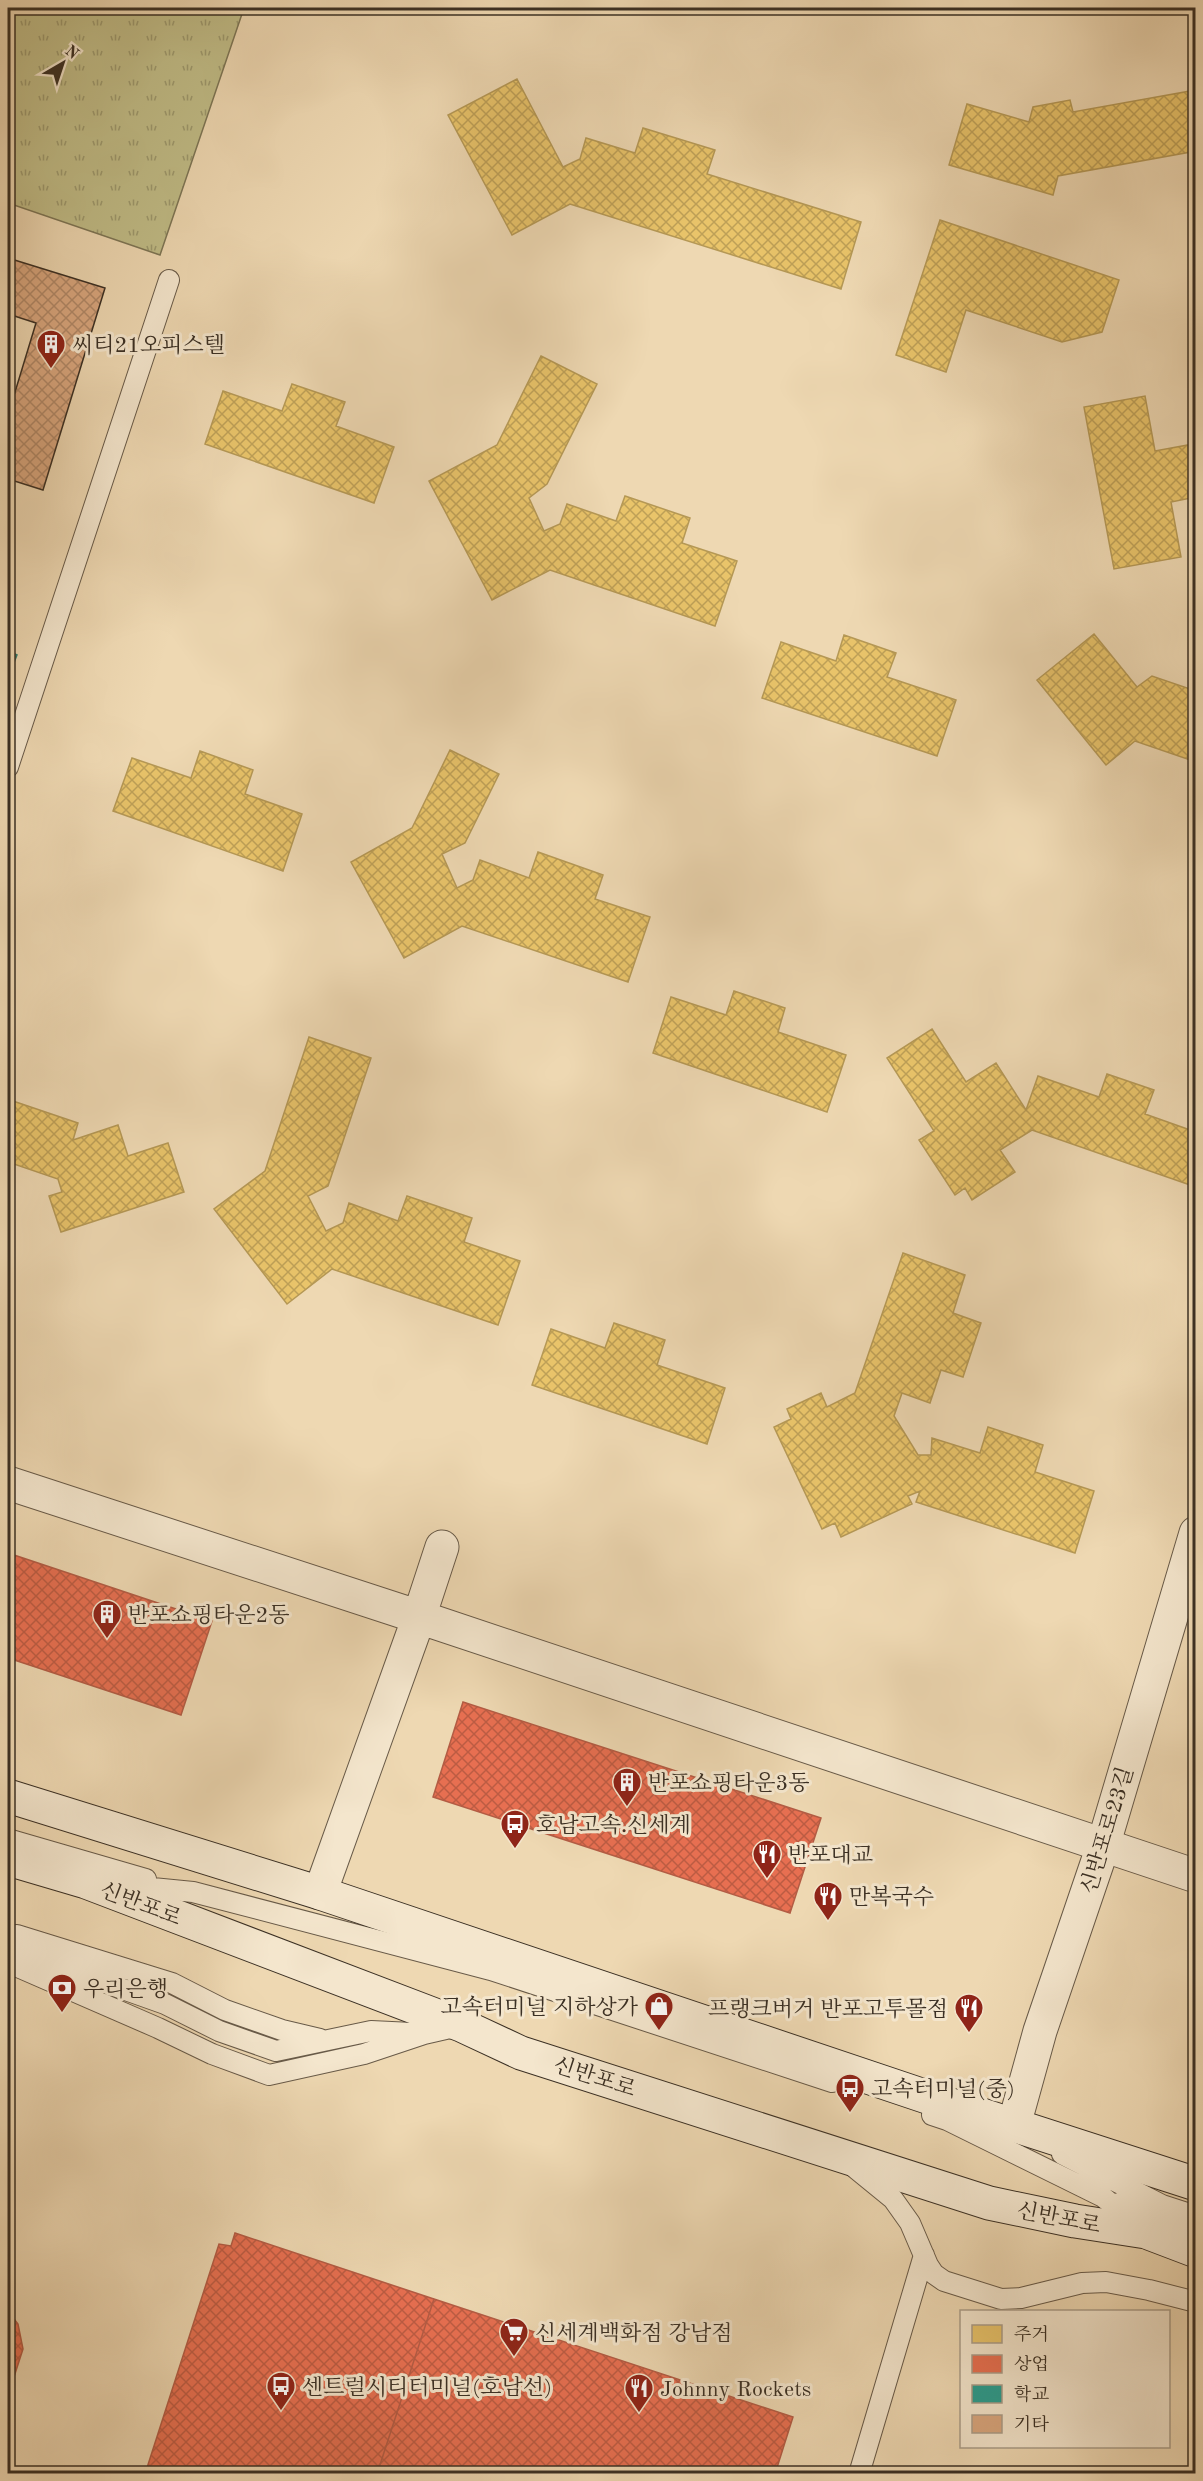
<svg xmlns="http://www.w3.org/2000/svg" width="1203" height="2481" font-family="'Old Standard TT','Noto Serif KR',serif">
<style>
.grass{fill:url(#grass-tufts);stroke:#7e7656;stroke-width:1.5}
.homes{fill:url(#homes-cross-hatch);stroke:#b59855;stroke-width:1.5}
.shops{fill:url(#shops-cross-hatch);stroke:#b35c44;stroke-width:1.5}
.schools{fill:url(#schools-cross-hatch);stroke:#2f7c6f;stroke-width:1.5}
.building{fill:url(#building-cross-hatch);stroke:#3b3024;stroke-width:1.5}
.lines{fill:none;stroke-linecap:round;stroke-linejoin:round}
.service-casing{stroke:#685a48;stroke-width:22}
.minor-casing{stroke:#685a48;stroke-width:35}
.tertiary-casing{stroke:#685a48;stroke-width:35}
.secondary-casing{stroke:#3b3024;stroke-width:35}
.service{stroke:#f4e6cd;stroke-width:20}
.minor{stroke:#f4e6cd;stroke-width:33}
.tertiary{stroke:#f4e6cd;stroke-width:33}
.secondary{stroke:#f4e6cd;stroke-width:33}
.labels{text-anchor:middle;stroke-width:6;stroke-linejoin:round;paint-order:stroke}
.poi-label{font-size:22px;fill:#3b3024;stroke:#f4e6cd;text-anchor:start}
.street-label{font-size:22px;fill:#3b3024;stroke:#f4e6cd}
</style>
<defs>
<pattern id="grass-tufts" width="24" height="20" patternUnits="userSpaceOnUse" patternTransform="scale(1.5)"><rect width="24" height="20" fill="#c0bc87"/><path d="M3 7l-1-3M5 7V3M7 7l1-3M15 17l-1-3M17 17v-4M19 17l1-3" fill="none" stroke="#9d996e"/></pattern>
<pattern id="homes-cross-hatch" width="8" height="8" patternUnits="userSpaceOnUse" patternTransform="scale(1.5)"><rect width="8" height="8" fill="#e9c46a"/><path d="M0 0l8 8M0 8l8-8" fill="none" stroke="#bea057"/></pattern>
<pattern id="shops-cross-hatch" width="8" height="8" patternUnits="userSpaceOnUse" patternTransform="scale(1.5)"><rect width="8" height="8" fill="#e76f51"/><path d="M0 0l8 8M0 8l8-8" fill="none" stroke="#bc5c43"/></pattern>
<pattern id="schools-cross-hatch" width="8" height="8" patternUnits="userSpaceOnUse" patternTransform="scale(1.5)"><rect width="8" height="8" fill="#2a9d8f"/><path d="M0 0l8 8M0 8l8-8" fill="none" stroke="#258075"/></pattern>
<pattern id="building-cross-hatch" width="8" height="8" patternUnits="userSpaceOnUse" patternTransform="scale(1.5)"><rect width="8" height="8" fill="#d8a67e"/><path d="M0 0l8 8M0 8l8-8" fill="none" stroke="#b08867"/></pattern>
</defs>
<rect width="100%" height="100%" fill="#eed8b2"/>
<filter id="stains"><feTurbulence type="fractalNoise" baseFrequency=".00333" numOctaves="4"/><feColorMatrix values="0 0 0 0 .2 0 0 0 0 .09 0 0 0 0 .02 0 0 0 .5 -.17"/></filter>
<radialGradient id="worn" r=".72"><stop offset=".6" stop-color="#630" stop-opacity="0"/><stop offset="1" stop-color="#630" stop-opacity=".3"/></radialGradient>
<path class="grass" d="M 8,8 L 244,8 L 160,255 L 8,203 Z"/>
<path class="homes" d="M 517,79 L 563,167 L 580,159 L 586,138 L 635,153 L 643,128 L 715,150 L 707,174 L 861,222 L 841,289 L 570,204 L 512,235 L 448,115 Z
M 1196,90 L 1196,151 L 1058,176 L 1053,195 L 949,165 L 967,104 L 1029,122 L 1033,107 L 1070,100 L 1073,112 Z
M 940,220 L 1119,280 L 1102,332 L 1062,342 L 966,310 L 946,372 L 896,355 Z
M 541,356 L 597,384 L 547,484 L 529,498 L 544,531 L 560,524 L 567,504 L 616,521 L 625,496 L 690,518 L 682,543 L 737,561 L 715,626 L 550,570 L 492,600 L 429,481 L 497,445 Z
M 292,384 L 345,402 L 336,426 L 394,447 L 374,503 L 205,444 L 223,391 L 282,411 Z
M 1145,396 L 1155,451 L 1188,445 L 1196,497 L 1171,502 L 1181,557 L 1114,569 L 1084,407 Z
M 1094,634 L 1137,687 L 1152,676 L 1196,691 L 1196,762 L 1135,741 L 1106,765 L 1037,680 Z
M 844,635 L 896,653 L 887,677 L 956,700 L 937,756 L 762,698 L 781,642 L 836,661 Z
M 450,750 L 499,774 L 465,843 L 442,854 L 457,888 L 473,880 L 480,860 L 529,878 L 538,852 L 603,875 L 595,899 L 650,917 L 628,982 L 462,926 L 404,958 L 351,862 L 412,828 Z
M 200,751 L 253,770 L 245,794 L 302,814 L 283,871 L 113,811 L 132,758 L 191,778 Z
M 734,991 L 785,1008 L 778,1032 L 846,1055 L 827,1112 L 653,1053 L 671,997 L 726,1015 Z
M 932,1029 L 966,1082 L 996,1063 L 1026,1110 L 1038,1076 L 1099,1097 L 1107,1074 L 1154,1090 L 1145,1114 L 1193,1131 L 1190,1140 L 1196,1142 L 1196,1177 L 1193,1186 L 1032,1130 L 1000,1150 L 1015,1172 L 972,1200 L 965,1188 L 955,1195 L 919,1140 L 934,1131 L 887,1058 Z
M 309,1037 L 371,1058 L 328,1186 L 308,1196 L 326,1231 L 343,1223 L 349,1203 L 398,1221 L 407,1196 L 472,1218 L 464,1242 L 520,1261 L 498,1325 L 332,1269 L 287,1304 L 214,1209 L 265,1171 Z
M 10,1100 L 78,1123 L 73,1140 L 118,1125 L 128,1156 L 168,1143 L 184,1192 L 61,1232 L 49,1196 L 62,1192 L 58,1179 L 8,1162 L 8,1106 Z
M 903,1253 L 965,1275 L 953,1313 L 981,1323 L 963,1377 L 941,1370 L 930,1403 L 902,1393 L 894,1416 L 918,1455 L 931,1455 L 932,1438 L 980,1453 L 988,1427 L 1043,1445 L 1035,1472 L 1094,1491 L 1075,1553 L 916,1502 L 920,1491 L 908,1496 L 912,1504 L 841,1537 L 835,1523 L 822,1529 L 774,1427 L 791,1419 L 787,1409 L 821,1393 L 827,1407 L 855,1393 Z
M 614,1323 L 665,1340 L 657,1365 L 725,1388 L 707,1444 L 532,1385 L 551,1329 L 605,1348 Z"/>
<path class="shops" d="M 8,1553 L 212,1621 L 181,1715 L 8,1658 Z
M 463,1702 L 821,1818 L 790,1913 L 433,1797 Z
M 235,2233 L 434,2299 L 377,2474 L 145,2474 L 219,2244 L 231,2246 Z
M 434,2299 L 793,2417 L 775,2474 L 377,2474 Z
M 8,2311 L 18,2324 L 23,2349 L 13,2380 L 8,2390 Z"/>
<path class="schools" d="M 8,651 L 17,655 L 8,678 Z"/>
<path class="building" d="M 8,258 L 105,288 L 43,490 L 8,479 L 8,415 L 36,323 L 8,314 Z"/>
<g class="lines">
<g class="service-casing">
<path id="service" d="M 8,767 L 169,280
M 8,1839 L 146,1879
M 122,1885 L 193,1892 L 491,1970 L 832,2082
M 17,1935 L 172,1983 L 225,2010 L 282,2030 L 320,2039
M 13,1950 L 165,2004 L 219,2031 L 276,2051 L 371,2031 L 412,2033
M 11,1964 L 158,2028 L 212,2054 L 269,2075 L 364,2054 L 424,2034 L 459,2026
M 932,2115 L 947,2120 L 1103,2197 L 1140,2227
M 1062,2154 L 1162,2205 L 1196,2216
M 855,2168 L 893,2199 L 910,2223 L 928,2265 L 934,2274 L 944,2281 L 1001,2299 L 1021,2298 L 1082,2283 L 1106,2282 L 1149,2290 L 1196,2302
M 1119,2203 L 1196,2230
M 859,2474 L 924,2255"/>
</g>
<g class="minor-casing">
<path id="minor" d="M 8,1483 L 419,1617 L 1196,1876
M 320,1893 L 419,1617 L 442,1547"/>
</g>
<g class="tertiary-casing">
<path id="tertiary" d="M 1014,2125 L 1040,2031 L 1103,1846 L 1196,1533"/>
</g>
<g class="secondary-casing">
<path id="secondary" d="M 8,1796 L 320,1893 L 948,2104 L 1196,2184
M 8,1859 L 86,1882 L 461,2025 L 521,2053 L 989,2203 L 1075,2221 L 1146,2232 L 1196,2251"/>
</g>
<use href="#service" class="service"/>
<use href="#minor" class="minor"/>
<use href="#tertiary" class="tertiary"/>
<use href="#secondary" class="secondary"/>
</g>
<defs>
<g id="building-pin" transform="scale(1.5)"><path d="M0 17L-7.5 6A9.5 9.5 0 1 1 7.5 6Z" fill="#8f2418" stroke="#f4e6cd"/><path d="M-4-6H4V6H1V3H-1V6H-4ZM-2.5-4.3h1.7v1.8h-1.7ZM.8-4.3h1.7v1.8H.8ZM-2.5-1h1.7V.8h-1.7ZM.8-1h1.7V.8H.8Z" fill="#fff"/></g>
<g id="bus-pin" transform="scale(1.5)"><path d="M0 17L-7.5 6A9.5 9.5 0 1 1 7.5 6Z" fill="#8f2418" stroke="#f4e6cd"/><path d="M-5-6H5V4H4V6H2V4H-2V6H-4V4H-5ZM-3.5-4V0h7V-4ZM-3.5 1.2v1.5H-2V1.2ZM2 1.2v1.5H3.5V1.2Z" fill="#fff"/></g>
<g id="restaurant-pin" transform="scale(1.5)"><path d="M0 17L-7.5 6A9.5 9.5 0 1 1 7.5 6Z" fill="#8f2418" stroke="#f4e6cd"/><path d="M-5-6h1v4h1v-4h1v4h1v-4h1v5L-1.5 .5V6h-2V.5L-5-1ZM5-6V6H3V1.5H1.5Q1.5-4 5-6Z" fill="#fff"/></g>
<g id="bank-pin" transform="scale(1.5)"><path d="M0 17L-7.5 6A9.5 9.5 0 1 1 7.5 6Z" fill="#8f2418" stroke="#f4e6cd"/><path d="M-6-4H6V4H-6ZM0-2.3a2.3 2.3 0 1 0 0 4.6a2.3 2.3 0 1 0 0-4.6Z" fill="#fff"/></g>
<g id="shop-pin" transform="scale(1.5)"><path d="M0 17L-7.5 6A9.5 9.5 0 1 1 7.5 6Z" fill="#8f2418" stroke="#f4e6cd"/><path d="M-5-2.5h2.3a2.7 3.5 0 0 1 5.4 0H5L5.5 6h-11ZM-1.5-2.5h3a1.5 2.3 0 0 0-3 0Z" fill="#fff"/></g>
<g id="supermarket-pin" transform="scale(1.5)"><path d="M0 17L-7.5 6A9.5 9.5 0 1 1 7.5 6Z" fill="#8f2418" stroke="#f4e6cd"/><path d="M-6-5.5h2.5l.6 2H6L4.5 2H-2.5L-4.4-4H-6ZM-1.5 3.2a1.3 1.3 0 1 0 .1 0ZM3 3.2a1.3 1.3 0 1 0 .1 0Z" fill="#fff"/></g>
</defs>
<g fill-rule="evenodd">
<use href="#building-pin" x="51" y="344"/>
<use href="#building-pin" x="107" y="1614"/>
<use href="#building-pin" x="627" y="1782"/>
<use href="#bus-pin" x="515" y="1824"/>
<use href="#restaurant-pin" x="767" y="1854"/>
<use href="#restaurant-pin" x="828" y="1896"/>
<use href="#bank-pin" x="62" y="1988"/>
<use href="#shop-pin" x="659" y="2006"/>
<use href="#restaurant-pin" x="969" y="2008"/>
<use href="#bus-pin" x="850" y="2088"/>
<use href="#supermarket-pin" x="514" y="2332"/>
<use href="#bus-pin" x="281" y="2386"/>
<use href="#restaurant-pin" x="639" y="2388"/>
</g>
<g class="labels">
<g class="poi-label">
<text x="72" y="352">씨티21오피스텔</text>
<text x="128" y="1622">반포쇼핑타운2동</text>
<text x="648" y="1790">반포쇼핑타운3동</text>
<text x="536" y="1832">호남고속.신세계</text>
<text x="788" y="1862">반포대교</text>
<text x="849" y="1904">만복국수</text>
<text x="83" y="1996">우리은행</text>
<text x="638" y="2014" text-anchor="end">고속터미널 지하상가</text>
<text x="948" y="2016" text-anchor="end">프랭크버거 반포고투몰점</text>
<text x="871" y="2096">고속터미널(중)</text>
<text x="535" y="2340">신세계백화점 강남점</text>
<text x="302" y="2394">센트럴시티터미널(호남선)</text>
<text x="660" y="2396">Johnny Rockets</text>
</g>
<g class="street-label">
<text transform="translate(1106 1830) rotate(-73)" y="8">신반포로23길</text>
<text transform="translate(141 1903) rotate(21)" y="8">신반포로</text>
<text transform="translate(595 2076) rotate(18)" y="8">신반포로</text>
<text transform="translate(1059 2217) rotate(11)" y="8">신반포로</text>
</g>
</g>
<rect width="1203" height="2481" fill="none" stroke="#eed8b2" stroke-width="30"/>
<rect x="9" y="9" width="1185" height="2463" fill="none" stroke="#3b3024" stroke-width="3"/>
<rect x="15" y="15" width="1173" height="2451" fill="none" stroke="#3b3024" stroke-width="1.5"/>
<rect x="960" y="2310" width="210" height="138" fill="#f4e6cd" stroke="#aa9d89" stroke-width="1.5"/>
<rect x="972" y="2325" width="30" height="18" fill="#e9c46a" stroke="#aa9d89" stroke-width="1.5"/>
<text x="1014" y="2340" font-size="18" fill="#3b3024">주거</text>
<rect x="972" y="2355" width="30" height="18" fill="#e76f51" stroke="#aa9d89" stroke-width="1.5"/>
<text x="1014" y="2370" font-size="18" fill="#3b3024">상업</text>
<rect x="972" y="2385" width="30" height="18" fill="#2a9d8f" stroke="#aa9d89" stroke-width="1.5"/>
<text x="1014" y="2400" font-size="18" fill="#3b3024">학교</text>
<rect x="972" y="2415" width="30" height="18" fill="#d8a67e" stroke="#aa9d89" stroke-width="1.5"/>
<text x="1014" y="2430" font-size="18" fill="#3b3024">기타</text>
<g transform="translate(63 63) rotate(39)" stroke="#f4e6cd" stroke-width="4.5" paint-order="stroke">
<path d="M0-4.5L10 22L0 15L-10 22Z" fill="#3b3024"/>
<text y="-9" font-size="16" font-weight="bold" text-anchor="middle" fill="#3b3024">N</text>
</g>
<rect width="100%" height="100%" filter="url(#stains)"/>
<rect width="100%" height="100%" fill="url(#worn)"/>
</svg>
